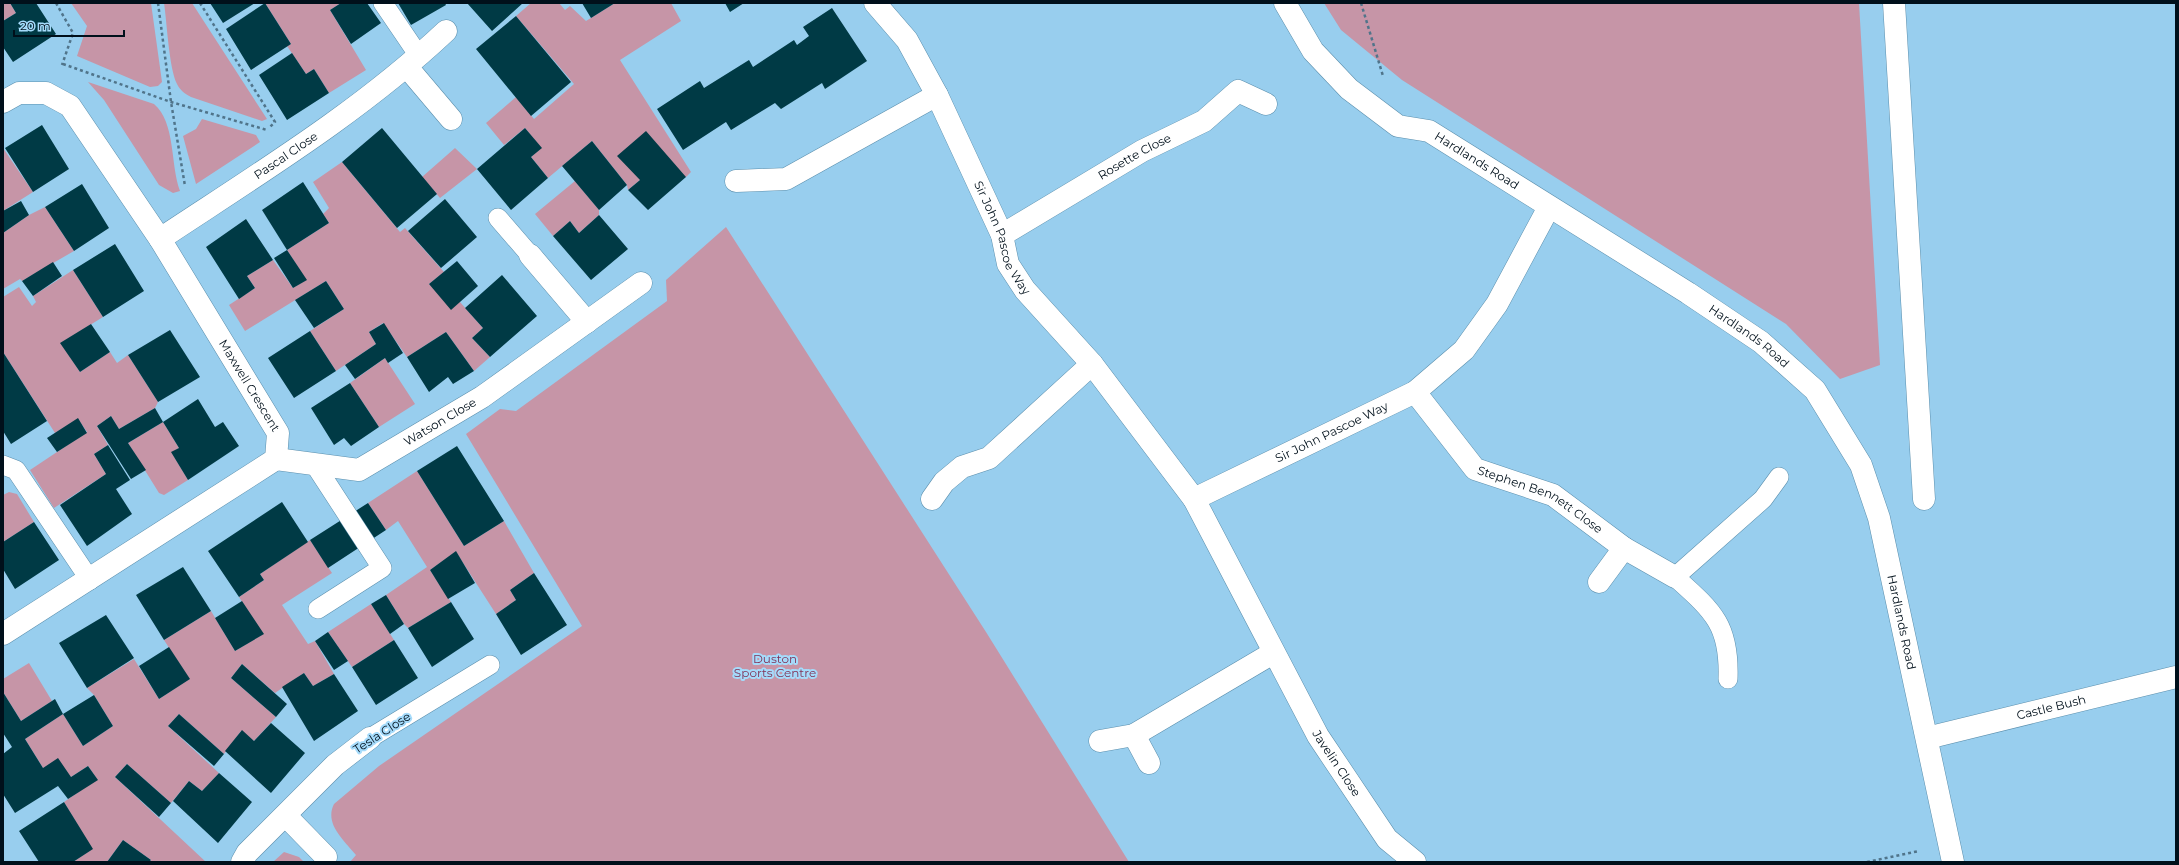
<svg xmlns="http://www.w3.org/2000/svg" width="2179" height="865" font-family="Montserrat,sans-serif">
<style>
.green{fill:#c695a7}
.building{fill:#003a45}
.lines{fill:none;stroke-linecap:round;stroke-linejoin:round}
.service-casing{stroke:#5b8fad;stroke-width:20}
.minor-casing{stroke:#5b8fad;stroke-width:23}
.path{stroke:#50748a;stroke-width:2.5;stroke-dasharray:3 3;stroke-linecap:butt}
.service{stroke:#fff;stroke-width:19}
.minor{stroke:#fff;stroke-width:22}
.labels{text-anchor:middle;stroke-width:4;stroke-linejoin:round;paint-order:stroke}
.street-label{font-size:12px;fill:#00101b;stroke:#a5dbfb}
.park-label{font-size:12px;fill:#803256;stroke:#a5dbfb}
</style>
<rect width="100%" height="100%" fill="#98ceee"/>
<path class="green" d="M 3,3 L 10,3 L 16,13 L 3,21 Z
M 71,3 L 151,3 L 162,82 L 158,86 L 150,87 L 77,56 L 87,26 Z
M 164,3 L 192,3 L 267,119 L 262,121 L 191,97 C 185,94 180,90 177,84 C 169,68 167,23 164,3 Z
M 265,3 L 341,3 L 330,10 L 366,70 L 329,93 L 314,69 L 306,74 L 287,46 L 291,44 Z
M 531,3 L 559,3 L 565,10 L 570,6 L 586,21 L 615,3 L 671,3 L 681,21 L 620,60 L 691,172 L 686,177 L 640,180 L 628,190 L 627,185 L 592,141 L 548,178 L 531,157 L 541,148 L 525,128 L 504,145 L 486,123 L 516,97 L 534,119 L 574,84 L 516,16 Z
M 1324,3 L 1859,3 L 1880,365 L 1840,379 L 1786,324 L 1402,80 L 1341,30 Z
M 88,82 L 154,104 C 176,123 170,164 180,191 L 173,193 L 159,185 L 104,100 Z
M 202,119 L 256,135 L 260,142 L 196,184 L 183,136 L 196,129 Z
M 3,148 L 33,192 L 3,211 Z
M 455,148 L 477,169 L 440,198 L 422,177 Z
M 342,162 L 400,232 L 405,228 L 444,272 L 429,284 L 460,302 L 483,328 L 472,338 L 490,357 L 474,371 L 446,332 L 407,357 L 383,323 L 369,332 L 376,344 L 336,371 L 310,331 L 344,309 L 326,281 L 245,331 L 229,305 L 255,288 L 247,276 L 273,260 L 293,288 L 306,280 L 287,250 L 329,223 L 323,214 L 329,208 L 313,182 Z
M 575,181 L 599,210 L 599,215 L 579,233 L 570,221 L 553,236 L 535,214 Z
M 45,207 L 74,251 L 22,281 L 20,279 L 3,289 L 3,233 L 29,215 Z
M 726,227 L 986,632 L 1129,862 L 350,862 L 356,855 C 344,840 324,824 334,804 L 379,766 L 582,626 L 466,434 L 500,409 L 516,411 L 667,301 L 666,280 Z
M 73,270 L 103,317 L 61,343 L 80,372 L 110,352 L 117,363 L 128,355 L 158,402 L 155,408 L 119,429 L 111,416 L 97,426 L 108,445 L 94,454 L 106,474 L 54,508 L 30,470 L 87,432 L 78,419 L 55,433 L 3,352 L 3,297 L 19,287 L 32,306 L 36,302 L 33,296 Z
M 385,358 L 415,404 L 379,427 L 350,383 Z
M 163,422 L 179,448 L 172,453 L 188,480 L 164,495 L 159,493 L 128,443 Z
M 417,471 L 464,546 L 504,521 L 534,573 L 510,590 L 516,600 L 496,614 L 456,552 L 430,570 L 451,602 L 408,628 L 404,624 L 386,595 L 427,567 L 398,521 L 386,530 L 368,503 Z
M 9,492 L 17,494 L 34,522 L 3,542 L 3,495 Z
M 310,540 L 332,573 L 282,605 L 308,644 L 315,641 L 334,674 L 313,686 L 304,673 L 275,693 L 242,664 L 231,678 L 276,717 L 254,741 L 241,731 L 224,754 L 179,714 L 168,726 L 219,773 L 202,791 L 189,781 L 171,803 L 127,764 L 115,777 L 206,862 L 149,862 L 151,860 L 123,840 L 107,862 L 73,862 L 92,849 L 64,802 L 97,779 L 88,766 L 71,777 L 43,768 L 25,739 L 63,714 L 83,746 L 113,726 L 94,695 L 87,688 L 134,659 L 159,699 L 189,679 L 164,640 L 211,611 L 235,651 L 263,634 L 239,597 L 264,580 L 260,574 Z
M 371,604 L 394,640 L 352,667 L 328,632 Z
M 29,663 L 52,701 L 21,721 L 3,692 L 3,679 Z
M 284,852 L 299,857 L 304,862 L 273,862 Z"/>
<path class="building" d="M 10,3 L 36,3 L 56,34 L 13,62 L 3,47 L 3,21 L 16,13 Z
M 210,3 L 255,3 L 223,23 Z
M 265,3 L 291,44 L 251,70 L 226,29 Z
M 341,3 L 367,3 L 381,23 L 351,44 L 330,10 Z
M 398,3 L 445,3 L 446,5 L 411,25 Z
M 467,3 L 523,3 L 492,31 Z
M 582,3 L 615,3 L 591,18 Z
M 725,3 L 744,3 L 730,12 Z
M 832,8 L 867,61 L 825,89 L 822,83 L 781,109 L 775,103 L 731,130 L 726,122 L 683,150 L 657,109 L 700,81 L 704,88 L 749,60 L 753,67 L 794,40 L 797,45 L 809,36 L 803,27 Z
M 516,16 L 571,82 L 531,116 L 476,49 Z
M 292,53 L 306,74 L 314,69 L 329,93 L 287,120 L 259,75 Z
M 42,125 L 69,169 L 33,192 L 5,148 Z
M 382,128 L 437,194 L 397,228 L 342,162 Z
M 525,128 L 542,148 L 531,157 L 548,178 L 511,210 L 477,169 Z
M 646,131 L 686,177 L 648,210 L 628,190 L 640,180 L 617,156 Z
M 592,141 L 627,185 L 599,210 L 562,166 Z
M 303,182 L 329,223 L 287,250 L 262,210 Z
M 82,184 L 109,228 L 74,251 L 45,207 Z
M 445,199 L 477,237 L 441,268 L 408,231 Z
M 21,201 L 29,215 L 3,233 L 3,211 Z
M 599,215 L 628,249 L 591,280 L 553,236 L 570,221 L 579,233 Z
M 246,219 L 273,260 L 247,276 L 255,288 L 239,299 L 206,247 Z
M 115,244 L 144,291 L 103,317 L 73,270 Z
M 287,250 L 307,280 L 293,288 L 274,258 Z
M 457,261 L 478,286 L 451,310 L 429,284 Z
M 53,262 L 62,276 L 33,296 L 22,281 Z
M 502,275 L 537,316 L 490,357 L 472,338 L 483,328 L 465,308 Z
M 326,281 L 344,309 L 314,328 L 295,300 Z
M 384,323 L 403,353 L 388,363 L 385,358 L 355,379 L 345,365 L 376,344 L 369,332 Z
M 91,324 L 110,352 L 80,372 L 60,343 Z
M 170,330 L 200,377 L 158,402 L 128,355 Z
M 310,331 L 336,371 L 294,398 L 268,358 Z
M 446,332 L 474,371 L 453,384 L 448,377 L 429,392 L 407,357 Z
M 3,352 L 47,421 L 11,444 L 3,431 Z
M 350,383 L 379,427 L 351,446 L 344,438 L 334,445 L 311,408 Z
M 198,399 L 215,427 L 223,422 L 239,446 L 188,480 L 171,452 L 179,448 L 163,422 Z
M 155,408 L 163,422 L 128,443 L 146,470 L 131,479 L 97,426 L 111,416 L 119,429 Z
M 78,418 L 87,433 L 57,452 L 47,438 Z
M 108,445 L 130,480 L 116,489 L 132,514 L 87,546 L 60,505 L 106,474 L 94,454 Z
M 457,446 L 504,521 L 464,546 L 417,471 Z
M 282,502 L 308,542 L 260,574 L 264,580 L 239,597 L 208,551 Z
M 368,503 L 386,530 L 328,568 L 310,540 Z
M 34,522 L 59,560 L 15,589 L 3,569 L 3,542 Z
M 456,551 L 475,583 L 448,599 L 430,570 Z
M 183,567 L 211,611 L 164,640 L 136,595 Z
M 534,573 L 567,625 L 521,655 L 496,614 L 516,600 L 510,590 Z
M 386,595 L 404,624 L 390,634 L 371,604 Z
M 242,601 L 264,634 L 235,651 L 215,618 Z
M 451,602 L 474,639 L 432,667 L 408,628 Z
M 106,615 L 134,658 L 87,688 L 59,643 Z
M 328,632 L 348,661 L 334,670 L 315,641 Z
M 394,640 L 418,678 L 376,705 L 352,667 Z
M 169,647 L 190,679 L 159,699 L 139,666 Z
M 242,664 L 287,704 L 276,717 L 231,678 Z
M 304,673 L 313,686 L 334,674 L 358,711 L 314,741 L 282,687 Z
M 3,692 L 21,721 L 55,699 L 63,714 L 25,739 L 43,768 L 58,758 L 71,777 L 88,766 L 98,780 L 68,799 L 58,786 L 15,813 L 3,794 L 3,754 L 12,747 L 3,733 Z
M 94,695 L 113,726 L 83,746 L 63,714 Z
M 179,714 L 224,754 L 214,766 L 168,726 Z
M 271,723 L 305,753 L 271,793 L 225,751 L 242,730 L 254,741 Z
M 127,764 L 171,803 L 159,817 L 115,777 Z
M 219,773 L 252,802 L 218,843 L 173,801 L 189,781 L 202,791 Z
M 64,802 L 93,849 L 73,862 L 39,862 L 19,831 Z
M 123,840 L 151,860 L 149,862 L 107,862 Z"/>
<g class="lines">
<g class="service-casing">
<path id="service" d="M 383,3 L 419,56
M 498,218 L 530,255
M 3,465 L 16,470 L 90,580
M 315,465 L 382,568 L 318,609
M 1728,679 C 1730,625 1713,611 1675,577 L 1763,499 L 1779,477
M 370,738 L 490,665"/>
</g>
<g class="minor-casing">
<g id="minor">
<path id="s1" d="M 875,3 L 907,40 L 937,95 L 1002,235 L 1008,264 L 1025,290 L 1092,364 L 1194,499 L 1318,736 L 1387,839 L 1415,862"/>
<path id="s2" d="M 1285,3 L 1313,51 L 1349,89 L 1398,126 L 1429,131 L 1688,293 L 1761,342 L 1815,390 L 1861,465 L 1879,518 L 1953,862"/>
<path d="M 1894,3 L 1924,499"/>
<path d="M 407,67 L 451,119"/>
<path id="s3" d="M 3,102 L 19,93 L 46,93 L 70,106 L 160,239 L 278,433 L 276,459 L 3,634"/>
<path d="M 736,181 L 786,179 L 937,95"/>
<path id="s4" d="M 1002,235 L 1142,151 L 1204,121 L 1238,91 L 1266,104"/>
<path id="s5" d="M 160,239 C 258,174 360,112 446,31"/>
<path d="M 530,255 L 587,322"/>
<path id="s6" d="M 1415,392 L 1475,469 L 1553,495 L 1624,548 L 1675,577"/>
<path id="s7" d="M 276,459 L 359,470 L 482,397 L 641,283"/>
<path d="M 932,499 L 944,482 L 962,467 L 989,458 L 1092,364"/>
<path id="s8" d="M 1194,499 L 1415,392 L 1464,350 L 1497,304 L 1549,207"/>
<path d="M 1599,582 L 1624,548"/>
<path d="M 1134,735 L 1149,763"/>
<path id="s9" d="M 1927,738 L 2176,677"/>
<path d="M 1100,741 L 1134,735 L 1273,653"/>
<path d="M 286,816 L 326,857"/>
<path d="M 242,862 L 247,853 L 335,765 L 370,738"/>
</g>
</g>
<path class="path" d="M 56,3 L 73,33 L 62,65
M 158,3 L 171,102 L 185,186
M 200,3 L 275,122 L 270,127
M 1361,3 L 1383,76
M 63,64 L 171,102 L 267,130
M 1867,862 L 1919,851"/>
<use href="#service" class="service"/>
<use href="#minor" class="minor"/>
</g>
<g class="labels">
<g class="street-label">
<text dy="4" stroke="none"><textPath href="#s5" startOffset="151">Pascal Close</textPath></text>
<text dy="4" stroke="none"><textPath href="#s4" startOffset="154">Rosette Close</textPath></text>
<text dy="4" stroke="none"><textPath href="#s2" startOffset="257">Hardlands Road</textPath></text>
<text dy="4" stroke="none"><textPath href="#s1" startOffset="269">Sir John Pascoe Way</textPath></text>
<text dy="4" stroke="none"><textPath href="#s2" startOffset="581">Hardlands Road</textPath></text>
<text dy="4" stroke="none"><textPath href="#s3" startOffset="405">Maxwell Crescent</textPath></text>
<text dy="4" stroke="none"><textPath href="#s7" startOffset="178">Watson Close</textPath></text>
<text dy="4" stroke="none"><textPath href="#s8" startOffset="153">Sir John Pascoe Way</textPath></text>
<text dy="4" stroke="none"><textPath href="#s6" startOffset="170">Stephen Bennett Close</textPath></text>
<text dy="4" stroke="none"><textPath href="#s2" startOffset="917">Hardlands Road</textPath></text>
<text dy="4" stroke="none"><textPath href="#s9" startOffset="128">Castle Bush</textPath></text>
<text transform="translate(382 733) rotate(-33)" y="4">Tesla Close</text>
<text dy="4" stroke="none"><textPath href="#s1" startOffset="896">Javelin Close</textPath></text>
</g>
<g class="park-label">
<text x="775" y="663">Duston<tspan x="775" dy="14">Sports Centre</tspan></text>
</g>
</g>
<rect width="2179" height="865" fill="none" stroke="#00101b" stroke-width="8"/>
<path d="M14 30v6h110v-6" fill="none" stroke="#00101b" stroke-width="2"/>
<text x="20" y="30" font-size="12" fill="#00101b" stroke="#a5dbfb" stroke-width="3" paint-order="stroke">20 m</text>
</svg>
